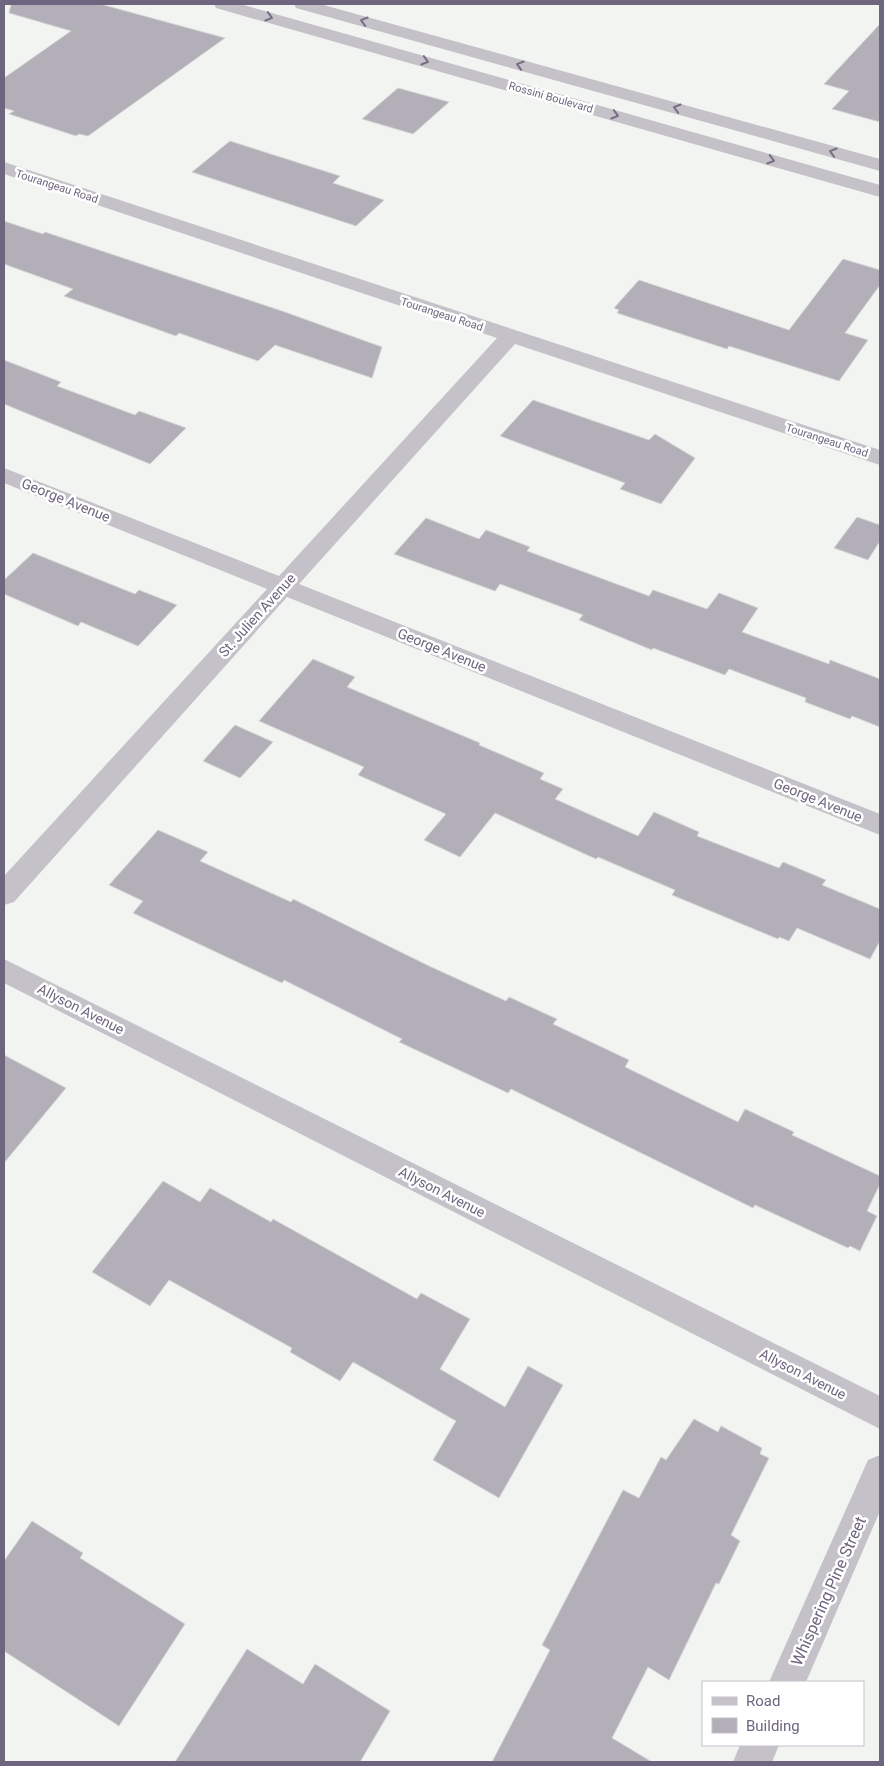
<svg xmlns="http://www.w3.org/2000/svg" width="884" height="1766" font-family="Roboto,sans-serif">
<style>
.building{fill:#b2afb9;stroke:#d4d5d3}
.lines{fill:none;stroke-linecap:round;stroke-linejoin:round}
.minor{fill:#c4c2c8;fill-rule:evenodd}
.oneway{stroke:#776e86}
.labels{text-anchor:middle;stroke-width:5;stroke-linejoin:round;paint-order:stroke}
.far-street-label{font-size:11px;fill:#6e657f;stroke:#fff}
.street-label{font-size:14px;fill:#6e657f;stroke:#fff}
.near-street-label{font-size:16px;fill:#6e657f;stroke:#fff}
</style>
<rect width="100%" height="100%" fill="#f1f4f0"/>
<path class="building" d="M 11,4 L 100,4 L 225,38 L 88,136 L 79,134 L 76,136 L 9,114 L 14,111 L 4,108 L 4,78 L 71,31 L 9,13 Z
M 880,24 L 880,122 L 832,109 L 849,91 L 824,84 Z
M 398,88 L 449,102 L 413,134 L 362,119 Z
M 230,141 L 340,176 L 333,183 L 384,200 L 356,226 L 192,172 Z
M 4,221 L 43,234 L 45,232 L 282,311 L 382,347 L 372,378 L 275,345 L 258,361 L 179,333 L 176,336 L 64,296 L 73,289 L 4,264 Z
M 843,259 L 880,270 L 880,285 L 845,333 L 868,340 L 839,381 L 729,346 L 727,349 L 617,313 L 619,310 L 614,308 L 639,280 L 789,330 Z
M 4,360 L 61,382 L 57,386 L 135,415 L 139,411 L 186,428 L 150,464 L 4,404 Z
M 533,400 L 649,440 L 655,434 L 695,458 L 661,504 L 620,489 L 625,483 L 500,436 Z
M 857,517 L 880,525 L 880,541 L 868,560 L 834,548 Z
M 426,518 L 479,539 L 486,530 L 530,547 L 527,551 L 649,596 L 653,590 L 707,609 L 719,593 L 758,608 L 742,632 L 829,664 L 830,660 L 880,679 L 880,727 L 852,716 L 850,719 L 805,702 L 806,698 L 729,669 L 725,675 L 653,648 L 652,650 L 579,620 L 583,615 L 500,584 L 495,591 L 394,554 Z
M 33,553 L 135,594 L 139,590 L 177,605 L 138,646 L 81,622 L 78,626 L 4,594 L 4,580 Z
M 313,659 L 355,677 L 347,687 L 480,743 L 479,745 L 544,773 L 540,779 L 563,789 L 555,799 L 638,836 L 654,812 L 699,832 L 697,836 L 779,868 L 783,862 L 826,880 L 822,885 L 880,909 L 880,941 L 870,959 L 797,928 L 789,941 L 779,937 L 778,939 L 672,895 L 675,890 L 598,857 L 596,859 L 495,813 L 460,857 L 424,840 L 446,814 L 358,775 L 364,767 L 259,721 Z
M 235,725 L 273,742 L 240,778 L 203,761 Z
M 158,830 L 208,852 L 200,861 L 291,902 L 293,899 L 429,966 L 506,1001 L 509,997 L 557,1019 L 553,1024 L 629,1060 L 625,1067 L 738,1122 L 745,1109 L 794,1132 L 792,1135 L 880,1176 L 880,1184 L 867,1211 L 877,1216 L 860,1251 L 850,1246 L 848,1248 L 755,1205 L 753,1208 L 511,1089 L 508,1093 L 399,1042 L 402,1039 L 284,980 L 282,983 L 133,913 L 143,901 L 109,885 Z
M 4,1055 L 66,1088 L 4,1163 Z
M 163,1181 L 200,1202 L 210,1188 L 271,1222 L 273,1219 L 417,1299 L 421,1293 L 470,1319 L 440,1369 L 505,1407 L 528,1366 L 563,1385 L 499,1498 L 433,1460 L 456,1421 L 353,1362 L 340,1381 L 290,1352 L 292,1348 L 169,1280 L 150,1306 L 92,1272 Z
M 694,1419 L 718,1432 L 721,1426 L 762,1448 L 760,1454 L 769,1458 L 731,1535 L 740,1541 L 719,1584 L 716,1583 L 669,1680 L 648,1667 L 612,1738 L 652,1762 L 492,1762 L 550,1650 L 542,1645 L 623,1490 L 639,1498 L 661,1457 L 666,1460 Z
M 32,1521 L 83,1553 L 80,1558 L 185,1624 L 119,1726 L 4,1651 L 4,1561 Z
M 247,1649 L 303,1684 L 315,1664 L 390,1711 L 360,1762 L 175,1762 Z"/>
<g class="lines">
<path class="minor" d="M 214,4 L 240,4 L 880,185 L 880,197 L 216,8 Z
M 294,4 L 320,4 L 880,159 L 880,171 L 296,8 Z
M 4,162 L 880,450 L 880,465 L 515,344 L 299,584 L 880,814 L 880,835 L 287,597 L 14,902 L 4,905 L 4,876 L 267,589 L 4,483 L 4,468 L 279,576 L 497,338 L 4,174 Z
M 4,959 L 880,1396 L 880,1429 L 4,983 Z
M 880,1455 L 880,1511 L 806,1682 L 769,1682 L 868,1460 Z
M 740,1745 L 779,1745 L 772,1762 L 733,1762 Z"/>
</g>
<defs><path id="oneway-chevron" d="M-2-3.5L2.5 0L-2 3.5" fill="none" stroke-width="1.6" stroke-linecap="round" stroke-linejoin="round" transform="scale(1.25)"/></defs>
<g class="oneway">
<use href="#oneway-chevron" transform="translate(269 17) rotate(16)"/>
<use href="#oneway-chevron" transform="translate(364 21) rotate(-164)"/>
<use href="#oneway-chevron" transform="translate(425 61) rotate(16)"/>
<use href="#oneway-chevron" transform="translate(520 65) rotate(-164)"/>
<use href="#oneway-chevron" transform="translate(677 108) rotate(-164)"/>
<use href="#oneway-chevron" transform="translate(615 115) rotate(16)"/>
<use href="#oneway-chevron" transform="translate(833 152) rotate(-164)"/>
<use href="#oneway-chevron" transform="translate(771 160) rotate(16)"/>
</g>
<g class="labels">
<g class="far-street-label">
<text transform="translate(551 97) rotate(16)" y="4">Rossini Boulevard</text>
<text transform="translate(57 186) rotate(18)" y="4">Tourangeau Road</text>
<text transform="translate(442 314) rotate(18)" y="4">Tourangeau Road</text>
<text transform="translate(827 440) rotate(18)" y="4">Tourangeau Road</text>
</g>
<g class="street-label">
<text transform="translate(66 500) rotate(22)" y="5">George Avenue</text>
<text transform="translate(257 615) rotate(-48)" y="5">St. Julien Avenue</text>
<text transform="translate(442 650) rotate(22)" y="5">George Avenue</text>
<text transform="translate(818 800) rotate(22)" y="5">George Avenue</text>
<text transform="translate(81 1009) rotate(27)" y="5">Allyson Avenue</text>
<text transform="translate(442 1192) rotate(27)" y="5">Allyson Avenue</text>
<text transform="translate(803 1374) rotate(27)" y="5">Allyson Avenue</text>
</g>
<g class="near-street-label">
<text transform="translate(828 1591) rotate(-66)" y="6">Whispering Pine Street</text>
</g>
</g>
<rect width="884" height="1766" fill="none" stroke="#6e657f" stroke-width="10"/>
<rect x="702" y="1681" width="162" height="65" fill="#ffffff" stroke="#c5c1cc"/>
<rect x="712" y="1697" width="25" height="8" fill="#c4c2c8" stroke="#c5c1cc"/>
<text x="746" y="1706" font-size="15" fill="#6e657f">Road</text>
<rect x="712" y="1718" width="25" height="15" fill="#b2afb9" stroke="#c5c1cc"/>
<text x="746" y="1731" font-size="15" fill="#6e657f">Building</text>
</svg>
